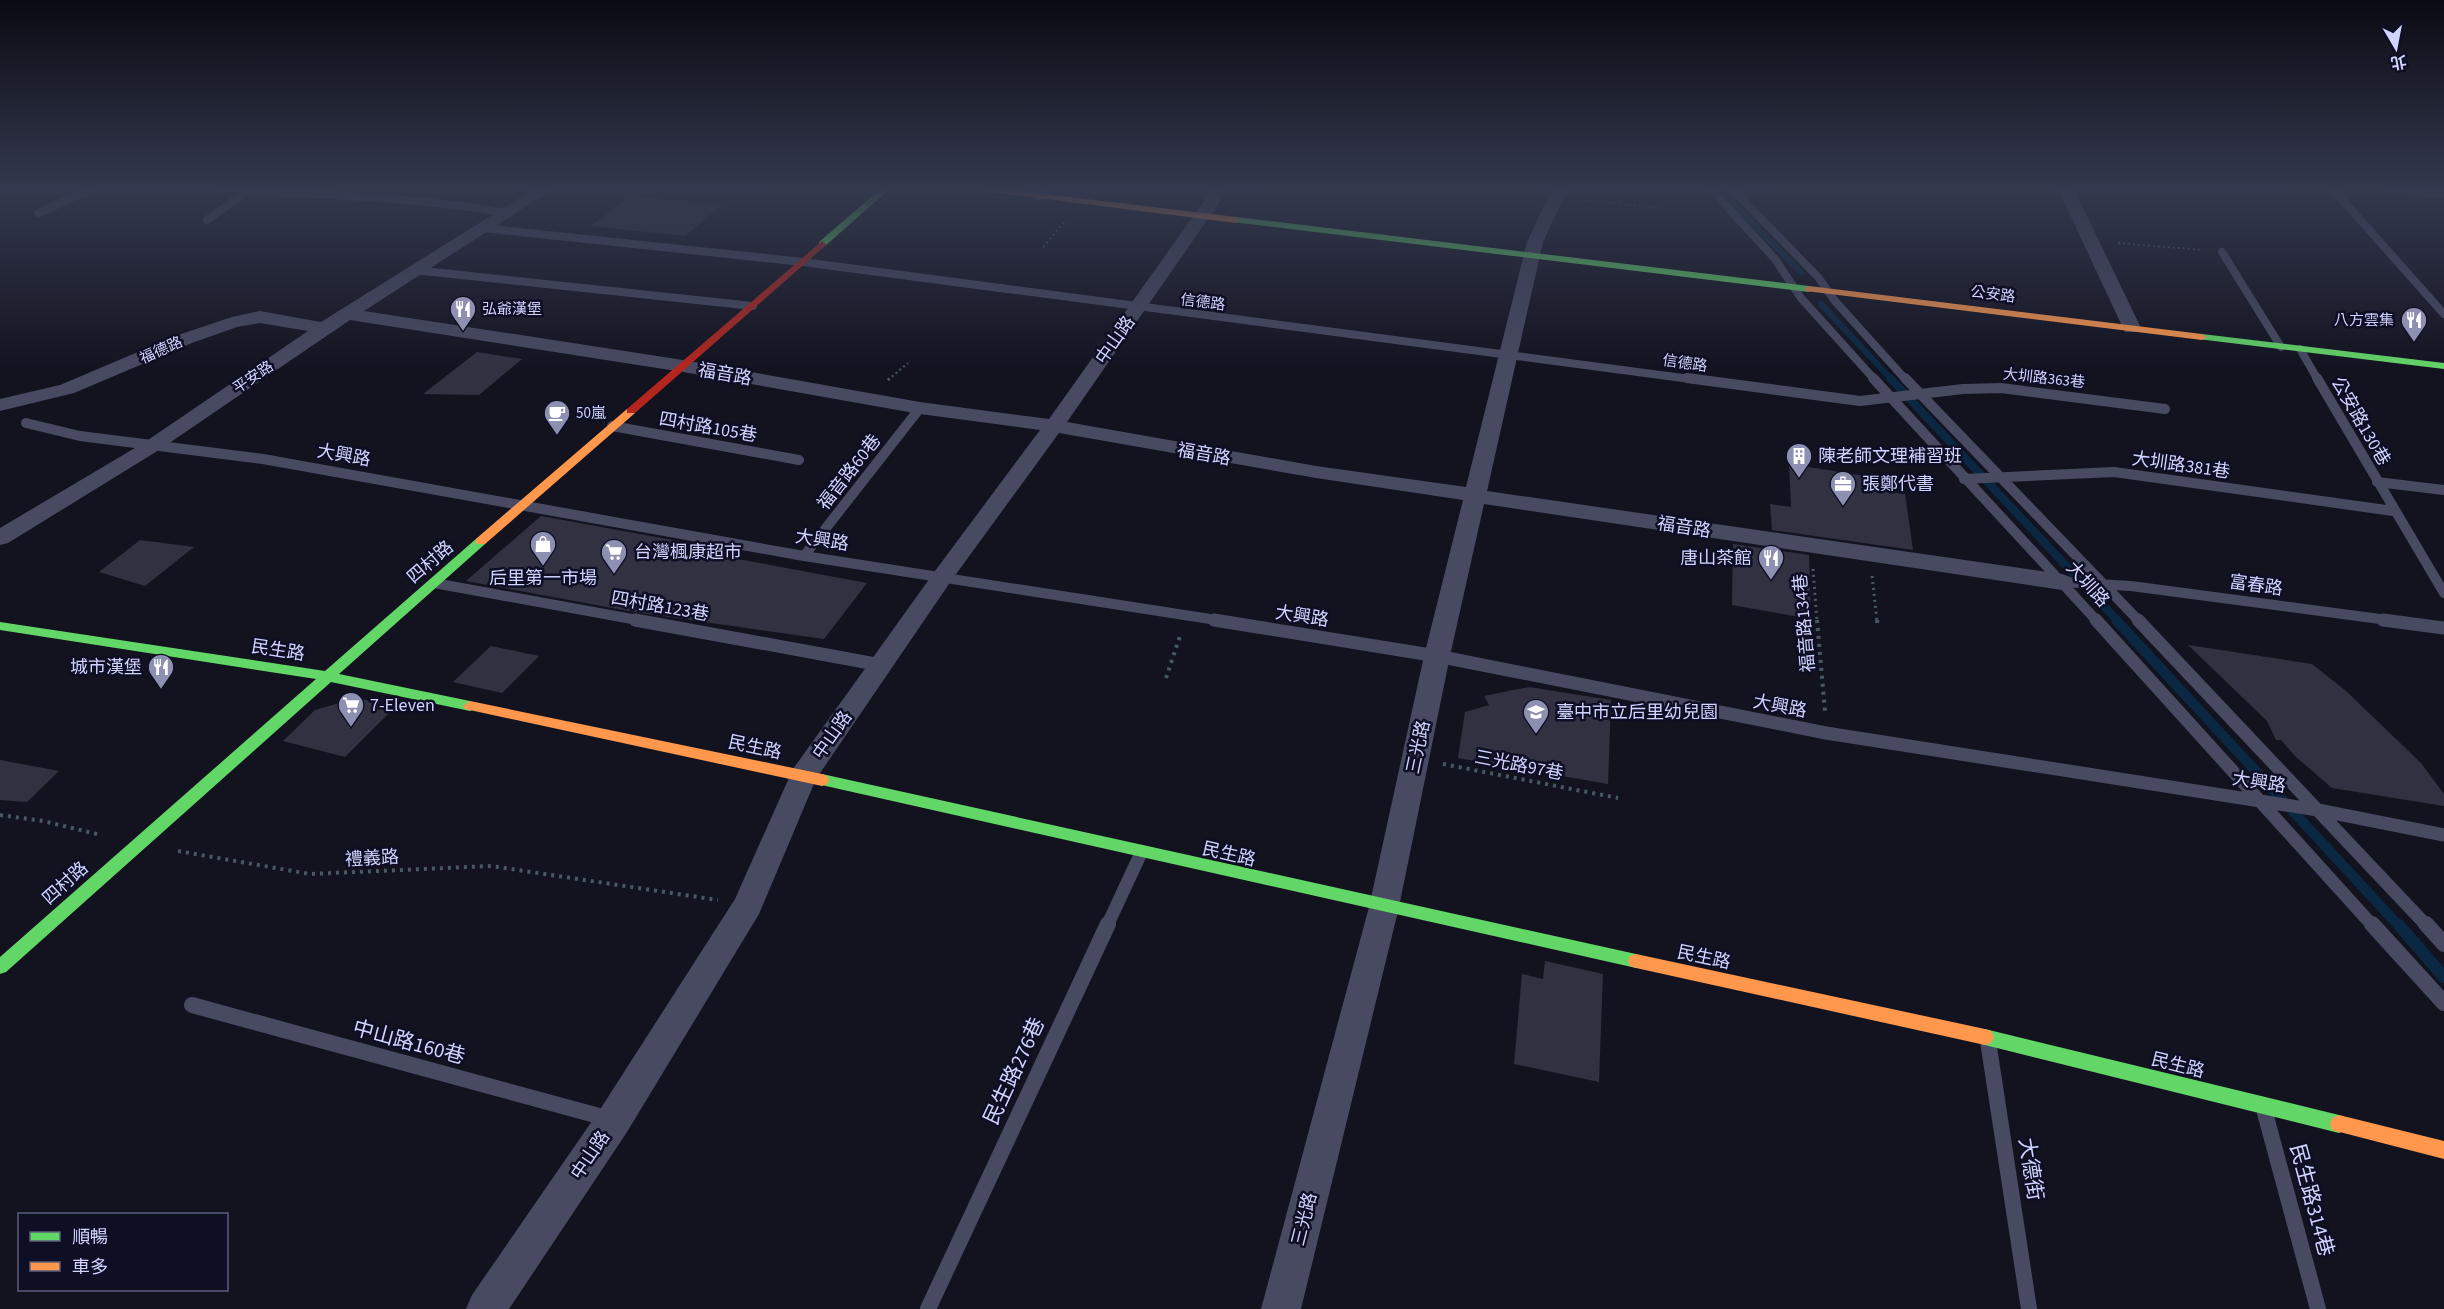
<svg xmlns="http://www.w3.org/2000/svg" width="2444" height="1309" font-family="'Source Sans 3','Noto Sans TC',sans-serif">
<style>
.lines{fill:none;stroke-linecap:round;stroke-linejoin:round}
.stream-far3{stroke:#0b2843;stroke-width:6}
.stream-far2{stroke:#0b2843;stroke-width:8}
.stream-far1{stroke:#0b2843;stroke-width:10}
.stream{stroke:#0b2843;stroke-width:12}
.building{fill:#313142}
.path-far2{stroke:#475a63;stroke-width:2;stroke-dasharray:2 3;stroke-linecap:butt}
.path-far1{stroke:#475a63;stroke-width:3;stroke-dasharray:2 4;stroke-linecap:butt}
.path{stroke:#475a63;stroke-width:4;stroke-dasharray:3 5;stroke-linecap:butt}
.lane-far3{stroke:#474a61;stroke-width:8}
.lane-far2{stroke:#474a61;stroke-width:10}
.lane-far1{stroke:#474a61;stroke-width:13}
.lane{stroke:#474a61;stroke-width:16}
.street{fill:#474a61;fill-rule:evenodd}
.fast{fill:#63d668;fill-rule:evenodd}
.slow{fill:#ff974d;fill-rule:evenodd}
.jam{fill:#b3261e;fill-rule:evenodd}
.labels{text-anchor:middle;stroke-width:5;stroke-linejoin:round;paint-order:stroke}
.far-street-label{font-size:15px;fill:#d1d4ff;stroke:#0e0e25}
.far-poi-label{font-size:15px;fill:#d1d4ff;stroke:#0e0e25;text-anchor:start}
.street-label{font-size:18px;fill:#d1d4ff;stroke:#0e0e25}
.poi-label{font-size:18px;fill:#d1d4ff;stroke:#0e0e25;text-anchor:start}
.near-street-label{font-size:21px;fill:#d1d4ff;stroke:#0e0e25}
</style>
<rect width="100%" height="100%" fill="#131320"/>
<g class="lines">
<path class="stream-far3" d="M 1716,187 L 1802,273
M 1821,304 L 1892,380"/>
<path class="stream-far2" d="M 1890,378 L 2118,621"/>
<path class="stream-far1" d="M 2116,620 L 2399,926"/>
<path class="stream" d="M 2398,924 L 2444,977"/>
</g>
<path class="building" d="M 631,196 L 722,205 L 685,236 L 590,226 Z
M 477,352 L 522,359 L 479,395 L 423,394 Z
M 1789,464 L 1872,477 L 1873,490 L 1905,494 L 1913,550 L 1772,530 L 1770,504 L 1791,507 Z
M 541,516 L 700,545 L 695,551 L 867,583 L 824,639 L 634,612 L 466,581 Z
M 140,540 L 194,547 L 145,586 L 99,572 Z
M 1733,544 L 1809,555 L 1811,619 L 1732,605 Z
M 2188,645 L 2312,664 L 2346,691 L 2421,763 L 2444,794 L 2444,806 L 2332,788 L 2295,756 L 2281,740 L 2276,740 L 2267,721 Z
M 491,646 L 539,656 L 502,693 L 453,682 Z
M 1529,687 L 1611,700 L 1608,784 L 1458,758 L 1465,712 L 1489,705 L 1484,696 Z
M 357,698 L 395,707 L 345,757 L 283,741 L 315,710 Z
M 0,760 L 59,771 L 27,802 L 0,800 Z
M 1545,961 L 1603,974 L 1599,1082 L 1514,1064 L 1522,974 L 1543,979 Z"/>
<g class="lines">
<path class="path-far2" d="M 1579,200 L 1662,208
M 2118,243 L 2203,250
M 1043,247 L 1066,220
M 888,380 L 908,363"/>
<path class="path-far1" d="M 888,380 L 890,378
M 1813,569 L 1817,621
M 1872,576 L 1877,621"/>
<path class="path" d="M 1817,620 L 1825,711
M 1877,620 L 1878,628
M 1166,678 L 1181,633
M 1443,764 L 1618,798
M 0,815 L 43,821 L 101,835
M 178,851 L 310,874 L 491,866 L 718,900"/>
<path class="lane-far3" d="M 219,187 C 314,197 411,195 505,213
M 1709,187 L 1775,259 L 1801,298 L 1875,380
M 1730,187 L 1818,277 L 1835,301 L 1906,380
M 2331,187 L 2444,314
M 1038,197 L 1046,187
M 39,213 L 95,187
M 207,220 L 249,190
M 483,228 L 803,262 L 1698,380
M 2222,252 L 2281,347
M 414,270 L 753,306
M 2300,349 L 2318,380"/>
<path class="lane-far2" d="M 1687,378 L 1860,401 L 1963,389 L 2001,388 L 2165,409
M 1873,378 L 2097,621
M 1905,378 L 2139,621
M 2317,378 L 2444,593
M 26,423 L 80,436 L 263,459 L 804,556 L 1223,621
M 612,426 L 799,460
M 1964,479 L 2114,472 L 2393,511
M 2377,482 L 2444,490
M 804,556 L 920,408
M 2062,582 L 2131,586 L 2395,621
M 434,583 L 643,621"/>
<path class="lane-far1" d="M 635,620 L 881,665
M 1214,620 L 1437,656 L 1826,733 L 2318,810 L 2444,835
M 2096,620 L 2373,926
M 2138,620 L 2427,926
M 2383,620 L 2444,628
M 1107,926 L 1141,853"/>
<path class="lane" d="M 2372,924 L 2444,1003
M 2426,924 L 2444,944
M 192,1005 L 610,1119
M 1988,1041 L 2029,1309
M 2265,1113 L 2318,1309
M 928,1309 L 1108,924"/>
<path class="street" d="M 537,187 L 556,187 L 364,311 L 683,360 L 920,402 L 1049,419 L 1214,187 L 1230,187 L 1067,422 L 1316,466 L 1466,487 L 1527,242 L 1553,187 L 1569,187 L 1543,242 L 1487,491 L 2062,574 L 2070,577 L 2074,582 L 2070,587 L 2062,590 L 1484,504 L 1450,656 L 1399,907 L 1301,1309 L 1261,1309 L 1369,907 L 1424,656 L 1463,500 L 1316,478 L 1059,433 L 951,581 L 816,779 L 759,914 L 627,1132 L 509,1309 L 466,1309 L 472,1295 L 601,1108 L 735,899 L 793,769 L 935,571 L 1040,430 L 920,414 L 683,372 L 350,320 L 159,450 L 8,543 L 0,545 L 0,528 L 145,442 L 308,331 L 260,323 L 237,327 L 192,343 L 74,393 L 0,411 L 0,399 L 60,385 L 178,335 L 232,317 L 260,311 L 321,322 Z
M 2057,187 L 2073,187 L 2141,328 L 2139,332 L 2125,332 L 2123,328 Z
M 2377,187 L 2444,188 L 2444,198 L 2385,192 Z"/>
<path class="fast" d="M 883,187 L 892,187 L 825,246 L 819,246 L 819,242 Z
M 1236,217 L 1809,286 L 1814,289 L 1809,292 L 1233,222 L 1232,220 Z
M 2202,334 L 2444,363 L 2444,369 L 2198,339 L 2198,335 Z
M 481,537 L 485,538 L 487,541 L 485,544 L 339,674 L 470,701 L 477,706 L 475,709 L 470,711 L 331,682 L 6,972 L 0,974 L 0,957 L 316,679 L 0,630 L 0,622 L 325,671 L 477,538 Z
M 822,774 L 1636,954 L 1642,956 L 1644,961 L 1642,966 L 1636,968 L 817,784 L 815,780 L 817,776 Z
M 1985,1029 L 2339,1115 L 2346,1118 L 2348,1124 L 2346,1130 L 2339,1133 L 1985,1045 L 1979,1043 L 1976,1037 L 1979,1031 Z"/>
<path class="slow" d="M 962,187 L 988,187 L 1236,217 L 1240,220 L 1236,223 L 966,189 Z
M 1809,286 L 2202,334 L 2207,337 L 2202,340 L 1806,291 L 1804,289 Z
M 631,408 L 635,409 L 635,413 L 485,544 L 477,544 L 475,541 L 477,538 L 627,409 Z
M 470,701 L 822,774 L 827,776 L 829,780 L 827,784 L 822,786 L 465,709 L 463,706 Z
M 1636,954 L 1985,1029 L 1991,1031 L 1994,1037 L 1991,1043 L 1985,1045 L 1636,968 L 1630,966 L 1628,961 L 1630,956 Z
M 2339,1115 L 2444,1141 L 2444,1159 L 2332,1130 L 2330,1124 L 2332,1118 Z"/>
<path class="jam" d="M 822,241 L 826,244 L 825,246 L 635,413 L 627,413 L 627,409 Z"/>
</g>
<linearGradient id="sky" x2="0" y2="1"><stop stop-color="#0a0a12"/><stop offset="0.51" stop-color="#33394e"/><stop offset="1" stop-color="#33394e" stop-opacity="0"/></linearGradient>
<rect width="2444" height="370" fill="url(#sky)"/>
<defs>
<g id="restaurant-pin" transform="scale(1.35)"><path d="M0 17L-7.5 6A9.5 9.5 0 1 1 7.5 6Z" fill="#8e90b1" stroke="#0e0e25"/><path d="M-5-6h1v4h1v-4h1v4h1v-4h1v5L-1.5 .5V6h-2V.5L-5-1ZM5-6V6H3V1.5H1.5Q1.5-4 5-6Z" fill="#fff"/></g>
<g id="cafe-pin" transform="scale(1.35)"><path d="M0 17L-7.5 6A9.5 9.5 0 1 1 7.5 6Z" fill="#8e90b1" stroke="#0e0e25"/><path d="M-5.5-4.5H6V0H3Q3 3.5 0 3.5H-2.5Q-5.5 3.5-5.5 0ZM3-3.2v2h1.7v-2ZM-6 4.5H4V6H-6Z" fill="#fff"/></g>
<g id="building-pin" transform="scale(1.35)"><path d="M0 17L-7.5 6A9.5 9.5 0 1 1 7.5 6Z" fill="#8e90b1" stroke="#0e0e25"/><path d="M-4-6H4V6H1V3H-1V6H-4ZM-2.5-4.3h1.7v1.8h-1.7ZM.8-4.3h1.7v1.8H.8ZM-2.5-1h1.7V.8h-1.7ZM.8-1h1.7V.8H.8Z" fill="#fff"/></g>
<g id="office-pin" transform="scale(1.35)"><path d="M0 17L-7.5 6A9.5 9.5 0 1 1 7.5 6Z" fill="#8e90b1" stroke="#0e0e25"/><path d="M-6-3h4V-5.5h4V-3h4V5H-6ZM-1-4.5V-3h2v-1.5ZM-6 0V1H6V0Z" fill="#fff"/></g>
<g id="shop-pin" transform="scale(1.35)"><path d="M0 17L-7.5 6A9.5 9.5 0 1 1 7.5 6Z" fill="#8e90b1" stroke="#0e0e25"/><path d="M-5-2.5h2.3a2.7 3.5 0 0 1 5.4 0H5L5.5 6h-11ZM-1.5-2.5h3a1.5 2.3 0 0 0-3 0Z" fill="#fff"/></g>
<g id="supermarket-pin" transform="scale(1.35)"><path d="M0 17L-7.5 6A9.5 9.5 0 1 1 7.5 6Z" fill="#8e90b1" stroke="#0e0e25"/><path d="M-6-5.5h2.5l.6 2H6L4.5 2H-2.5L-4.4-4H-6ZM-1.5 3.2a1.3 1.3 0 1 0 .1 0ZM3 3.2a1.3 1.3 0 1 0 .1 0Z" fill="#fff"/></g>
<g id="school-pin" transform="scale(1.35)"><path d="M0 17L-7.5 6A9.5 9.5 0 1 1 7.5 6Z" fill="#8e90b1" stroke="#0e0e25"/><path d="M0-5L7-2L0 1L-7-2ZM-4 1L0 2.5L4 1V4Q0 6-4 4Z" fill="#fff"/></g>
</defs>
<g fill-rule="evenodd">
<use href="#restaurant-pin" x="463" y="309"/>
<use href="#restaurant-pin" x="2414" y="320"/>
<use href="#cafe-pin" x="557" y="413"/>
<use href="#building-pin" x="1799" y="456"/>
<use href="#office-pin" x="1843" y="484"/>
<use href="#shop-pin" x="543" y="544"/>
<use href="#supermarket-pin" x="614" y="552"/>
<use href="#restaurant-pin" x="1771" y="558"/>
<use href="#restaurant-pin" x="161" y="667"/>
<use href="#supermarket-pin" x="351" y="705"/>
<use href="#school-pin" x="1536" y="712"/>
</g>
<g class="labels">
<g class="far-street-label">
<text transform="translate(1993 294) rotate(7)" y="5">公安路</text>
<text transform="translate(1203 302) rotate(7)" y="5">信德路</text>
<text transform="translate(161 350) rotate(-24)" y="5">福德路</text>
<text transform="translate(1685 363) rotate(8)" y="5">信德路</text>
<text transform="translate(253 377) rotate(-34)" y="5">平安路</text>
<text transform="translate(2044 378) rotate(6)" y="5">大圳路363巷</text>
</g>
<g class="far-poi-label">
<text x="482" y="314">弘爺漢堡</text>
<text x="2394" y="325" text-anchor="end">八方雲集</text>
<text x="576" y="418">50嵐</text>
</g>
<g class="street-label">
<text transform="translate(1115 340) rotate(-55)" y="6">中山路</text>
<text transform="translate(725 374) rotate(10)" y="6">福音路</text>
<text transform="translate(2361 421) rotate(60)" y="6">公安路130巷</text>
<text transform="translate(708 427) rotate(10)" y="6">四村路105巷</text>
<text transform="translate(1204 454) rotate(10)" y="6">福音路</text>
<text transform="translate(344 455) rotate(10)" y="6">大興路</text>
<text transform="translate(2181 465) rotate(8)" y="6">大圳路381巷</text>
<text transform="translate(849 472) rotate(-52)" y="6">福音路60巷</text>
<text transform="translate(1684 527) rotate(9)" y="6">福音路</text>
<text transform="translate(822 540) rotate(9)" y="6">大興路</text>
<text transform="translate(430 562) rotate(-41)" y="6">四村路</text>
<text transform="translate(2088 584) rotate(48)" y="6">大圳路</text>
<text transform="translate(2256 585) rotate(8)" y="6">富春路</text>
<text transform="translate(660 606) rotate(10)" y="6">四村路123巷</text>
<text transform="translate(1302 616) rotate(9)" y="6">大興路</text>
<text transform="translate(1804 623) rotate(-95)" y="6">福音路134巷</text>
<text transform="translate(278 650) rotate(9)" y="6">民生路</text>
<text transform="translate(1780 706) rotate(11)" y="6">大興路</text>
<text transform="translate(832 735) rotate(-55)" y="6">中山路</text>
<text transform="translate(755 747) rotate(12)" y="6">民生路</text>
<text transform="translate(1418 747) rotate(-78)" y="6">三光路</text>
<text transform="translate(1519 765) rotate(11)" y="6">三光路97巷</text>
<text transform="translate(2259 782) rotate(9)" y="6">大興路</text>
<text transform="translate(1229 854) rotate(13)" y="6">民生路</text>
<text transform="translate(372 858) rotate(-3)" y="6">禮義路</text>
<text transform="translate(65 883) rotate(-42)" y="6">四村路</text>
<text transform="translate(1704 957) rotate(12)" y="6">民生路</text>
<text transform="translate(2178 1065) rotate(14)" y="6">民生路</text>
<text transform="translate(590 1155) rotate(-56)" y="6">中山路</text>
<text transform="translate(1304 1219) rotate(-76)" y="6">三光路</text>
</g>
<g class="poi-label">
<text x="1818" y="462">陳老師文理補習班</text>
<text x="1862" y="490">張鄭代書</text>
<text x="634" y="558">台灣楓康超市</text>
<text x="1752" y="564" text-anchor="end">唐山茶館</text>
<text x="543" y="584" text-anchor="middle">后里第一市場</text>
<text x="142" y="673" text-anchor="end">城市漢堡</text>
<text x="370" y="711">7-Eleven</text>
<text x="1556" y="718">臺中市立后里幼兒園</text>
</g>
<g class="near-street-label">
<text transform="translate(409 1042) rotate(15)" y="7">中山路160巷</text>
<text transform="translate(1014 1071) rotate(-65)" y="7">民生路276巷</text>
<text transform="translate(2031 1169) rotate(81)" y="7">大德街</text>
<text transform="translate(2312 1200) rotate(75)" y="7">民生路314巷</text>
</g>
</g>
<rect x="18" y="1213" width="210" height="78" fill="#0e0e25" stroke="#5c5d7c" stroke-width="1.5"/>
<rect x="30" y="1232" width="30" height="9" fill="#63d668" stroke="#5c5d7c" stroke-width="1.5"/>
<text x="72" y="1243" font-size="18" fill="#d1d4ff">順暢</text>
<rect x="30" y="1262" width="30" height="9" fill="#ff974d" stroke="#5c5d7c" stroke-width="1.5"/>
<text x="72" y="1273" font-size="18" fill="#d1d4ff">車多</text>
<g transform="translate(2396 48) rotate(170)" stroke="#0e0e25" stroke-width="4.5" paint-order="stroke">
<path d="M0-4.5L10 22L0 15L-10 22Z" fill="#d1d4ff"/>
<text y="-9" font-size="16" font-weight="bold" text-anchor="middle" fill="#d1d4ff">北</text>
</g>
</svg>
